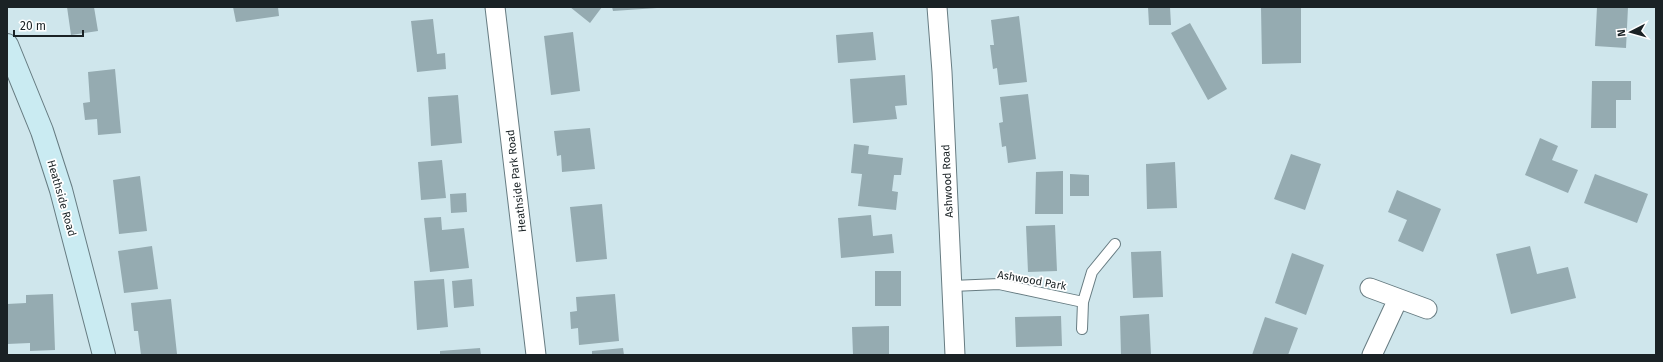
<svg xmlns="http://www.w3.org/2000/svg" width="1663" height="362" font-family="'Fira Sans',sans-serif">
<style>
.building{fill:#95abb1}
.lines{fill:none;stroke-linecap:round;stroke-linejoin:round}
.lane-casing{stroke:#677c82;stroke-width:12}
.street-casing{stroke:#677c82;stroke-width:21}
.secondary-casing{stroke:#677c82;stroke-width:24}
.lane{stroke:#fff;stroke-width:10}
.street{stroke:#fff;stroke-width:19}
.secondary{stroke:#caebf2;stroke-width:22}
.labels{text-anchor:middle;stroke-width:3.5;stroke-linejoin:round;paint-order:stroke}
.street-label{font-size:11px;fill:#1a2225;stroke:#fff}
</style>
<rect width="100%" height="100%" fill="#cfe6ec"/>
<path class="building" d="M 67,7 L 94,7 L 98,31 L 71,35 Z
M 233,7 L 278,7 L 279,16 L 236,22 Z
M 570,7 L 602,7 L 590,23 Z
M 612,7 L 657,7 L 657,8 L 613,11 Z
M 1148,7 L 1170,7 L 1171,25 L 1149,25 Z
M 1261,7 L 1301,7 L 1301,63 L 1262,64 Z
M 1597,7 L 1628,7 L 1626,48 L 1595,46 Z
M 1019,16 L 1027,82 L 999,85 L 997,68 L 993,69 L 990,45 L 994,45 L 991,20 Z
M 433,19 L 437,54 L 445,53 L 446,69 L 417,72 L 411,21 Z
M 1190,23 L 1227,89 L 1208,100 L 1171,33 Z
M 573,32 L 580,91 L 551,95 L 544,36 Z
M 873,32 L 876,60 L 838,63 L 836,35 Z
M 115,69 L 121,133 L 98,135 L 97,119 L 85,120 L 83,103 L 90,102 L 88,72 Z
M 905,75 L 907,105 L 895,106 L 897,119 L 853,123 L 850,79 Z
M 1592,81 L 1631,81 L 1631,100 L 1616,100 L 1616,128 L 1591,128 Z
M 1028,94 L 1036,159 L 1008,163 L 1006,146 L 1002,147 L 999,123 L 1003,122 L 1000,97 Z
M 458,95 L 462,143 L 431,146 L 428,97 Z
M 590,128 L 595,169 L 562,172 L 561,155 L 557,156 L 554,131 Z
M 1540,138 L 1558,146 L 1552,160 L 1578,170 L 1568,193 L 1525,175 Z
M 854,144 L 869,146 L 868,154 L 903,158 L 901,175 L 894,175 L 892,191 L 898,192 L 896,210 L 858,206 L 862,174 L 851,173 Z
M 1291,154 L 1321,164 L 1305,210 L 1274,199 Z
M 442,160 L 446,198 L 421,200 L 418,162 Z
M 1175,162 L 1177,208 L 1147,209 L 1146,164 Z
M 1063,171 L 1063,214 L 1035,214 L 1036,172 Z
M 1070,174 L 1089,175 L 1089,196 L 1070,196 Z
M 1595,174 L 1648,194 L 1637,223 L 1584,203 Z
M 140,176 L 147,231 L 119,234 L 113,180 Z
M 1397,190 L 1441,209 L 1423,252 L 1398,241 L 1407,220 L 1388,212 Z
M 466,193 L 467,212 L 451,213 L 450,194 Z
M 602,204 L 607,259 L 576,262 L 570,207 Z
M 871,215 L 873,236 L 892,234 L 894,253 L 841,258 L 838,218 Z
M 441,217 L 442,230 L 464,228 L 469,268 L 430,272 L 424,218 Z
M 1055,225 L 1057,271 L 1028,272 L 1026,226 Z
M 152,246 L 158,289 L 124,293 L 118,251 Z
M 1530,246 L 1537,274 L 1568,267 L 1576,298 L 1511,314 L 1496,254 Z
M 1161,251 L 1163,297 L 1133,298 L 1131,252 Z
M 1292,253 L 1324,265 L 1306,315 L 1275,303 Z
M 875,271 L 901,271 L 901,306 L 875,306 Z
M 444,279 L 448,327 L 417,330 L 414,281 Z
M 472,279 L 474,306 L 454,308 L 452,281 Z
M 53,294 L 55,350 L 30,351 L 30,343 L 7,344 L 7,304 L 26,303 L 26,295 Z
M 615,294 L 619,341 L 579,345 L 578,328 L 571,329 L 570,312 L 577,311 L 576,297 Z
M 171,299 L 177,354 L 141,355 L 138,331 L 134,331 L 131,303 Z
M 1149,314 L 1151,355 L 1121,355 L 1120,316 Z
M 1061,316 L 1062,346 L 1016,347 L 1015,317 Z
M 1265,317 L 1298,328 L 1288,355 L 1252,355 Z
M 889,326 L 889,355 L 853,355 L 852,327 Z
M 480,348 L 481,355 L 440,355 L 440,351 Z
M 623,348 L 624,355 L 592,355 L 592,351 Z"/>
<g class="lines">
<g class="lane-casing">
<path id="lane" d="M 952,286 L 999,284 L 1083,302
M 1082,329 L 1083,302 L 1092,272 L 1115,244"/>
</g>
<g class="street-casing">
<path id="street" d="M 495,7 L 536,355
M 937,7 L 942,72 L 955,355
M 1370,288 L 1427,309
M 1372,355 L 1398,299"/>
</g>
<g class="secondary-casing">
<path id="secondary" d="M 7,45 L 42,131 L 61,190 L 104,355"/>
</g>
<use href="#lane" class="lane"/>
<use href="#street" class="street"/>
<use href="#secondary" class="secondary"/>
</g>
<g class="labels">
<g class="street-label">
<text transform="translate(516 181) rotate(-97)" y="4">Heathside Park Road</text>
<text transform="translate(947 181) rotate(-93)" y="4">Ashwood Road</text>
<text transform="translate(62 198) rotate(74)" y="4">Heathside Road</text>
<text transform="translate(1032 280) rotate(10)" y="4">Ashwood Park</text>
</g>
</g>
<rect width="1663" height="362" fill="none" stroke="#1a2225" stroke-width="16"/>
<g transform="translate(1631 32) rotate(264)" stroke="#ffffff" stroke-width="3" paint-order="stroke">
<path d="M0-3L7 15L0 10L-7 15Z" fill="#1a2225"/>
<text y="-6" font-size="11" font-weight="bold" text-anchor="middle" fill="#1a2225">N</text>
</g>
<path d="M14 30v6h69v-6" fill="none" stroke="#1a2225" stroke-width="2"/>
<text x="20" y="30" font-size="12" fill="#1a2225" stroke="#ffffff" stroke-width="3" paint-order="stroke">20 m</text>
</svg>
